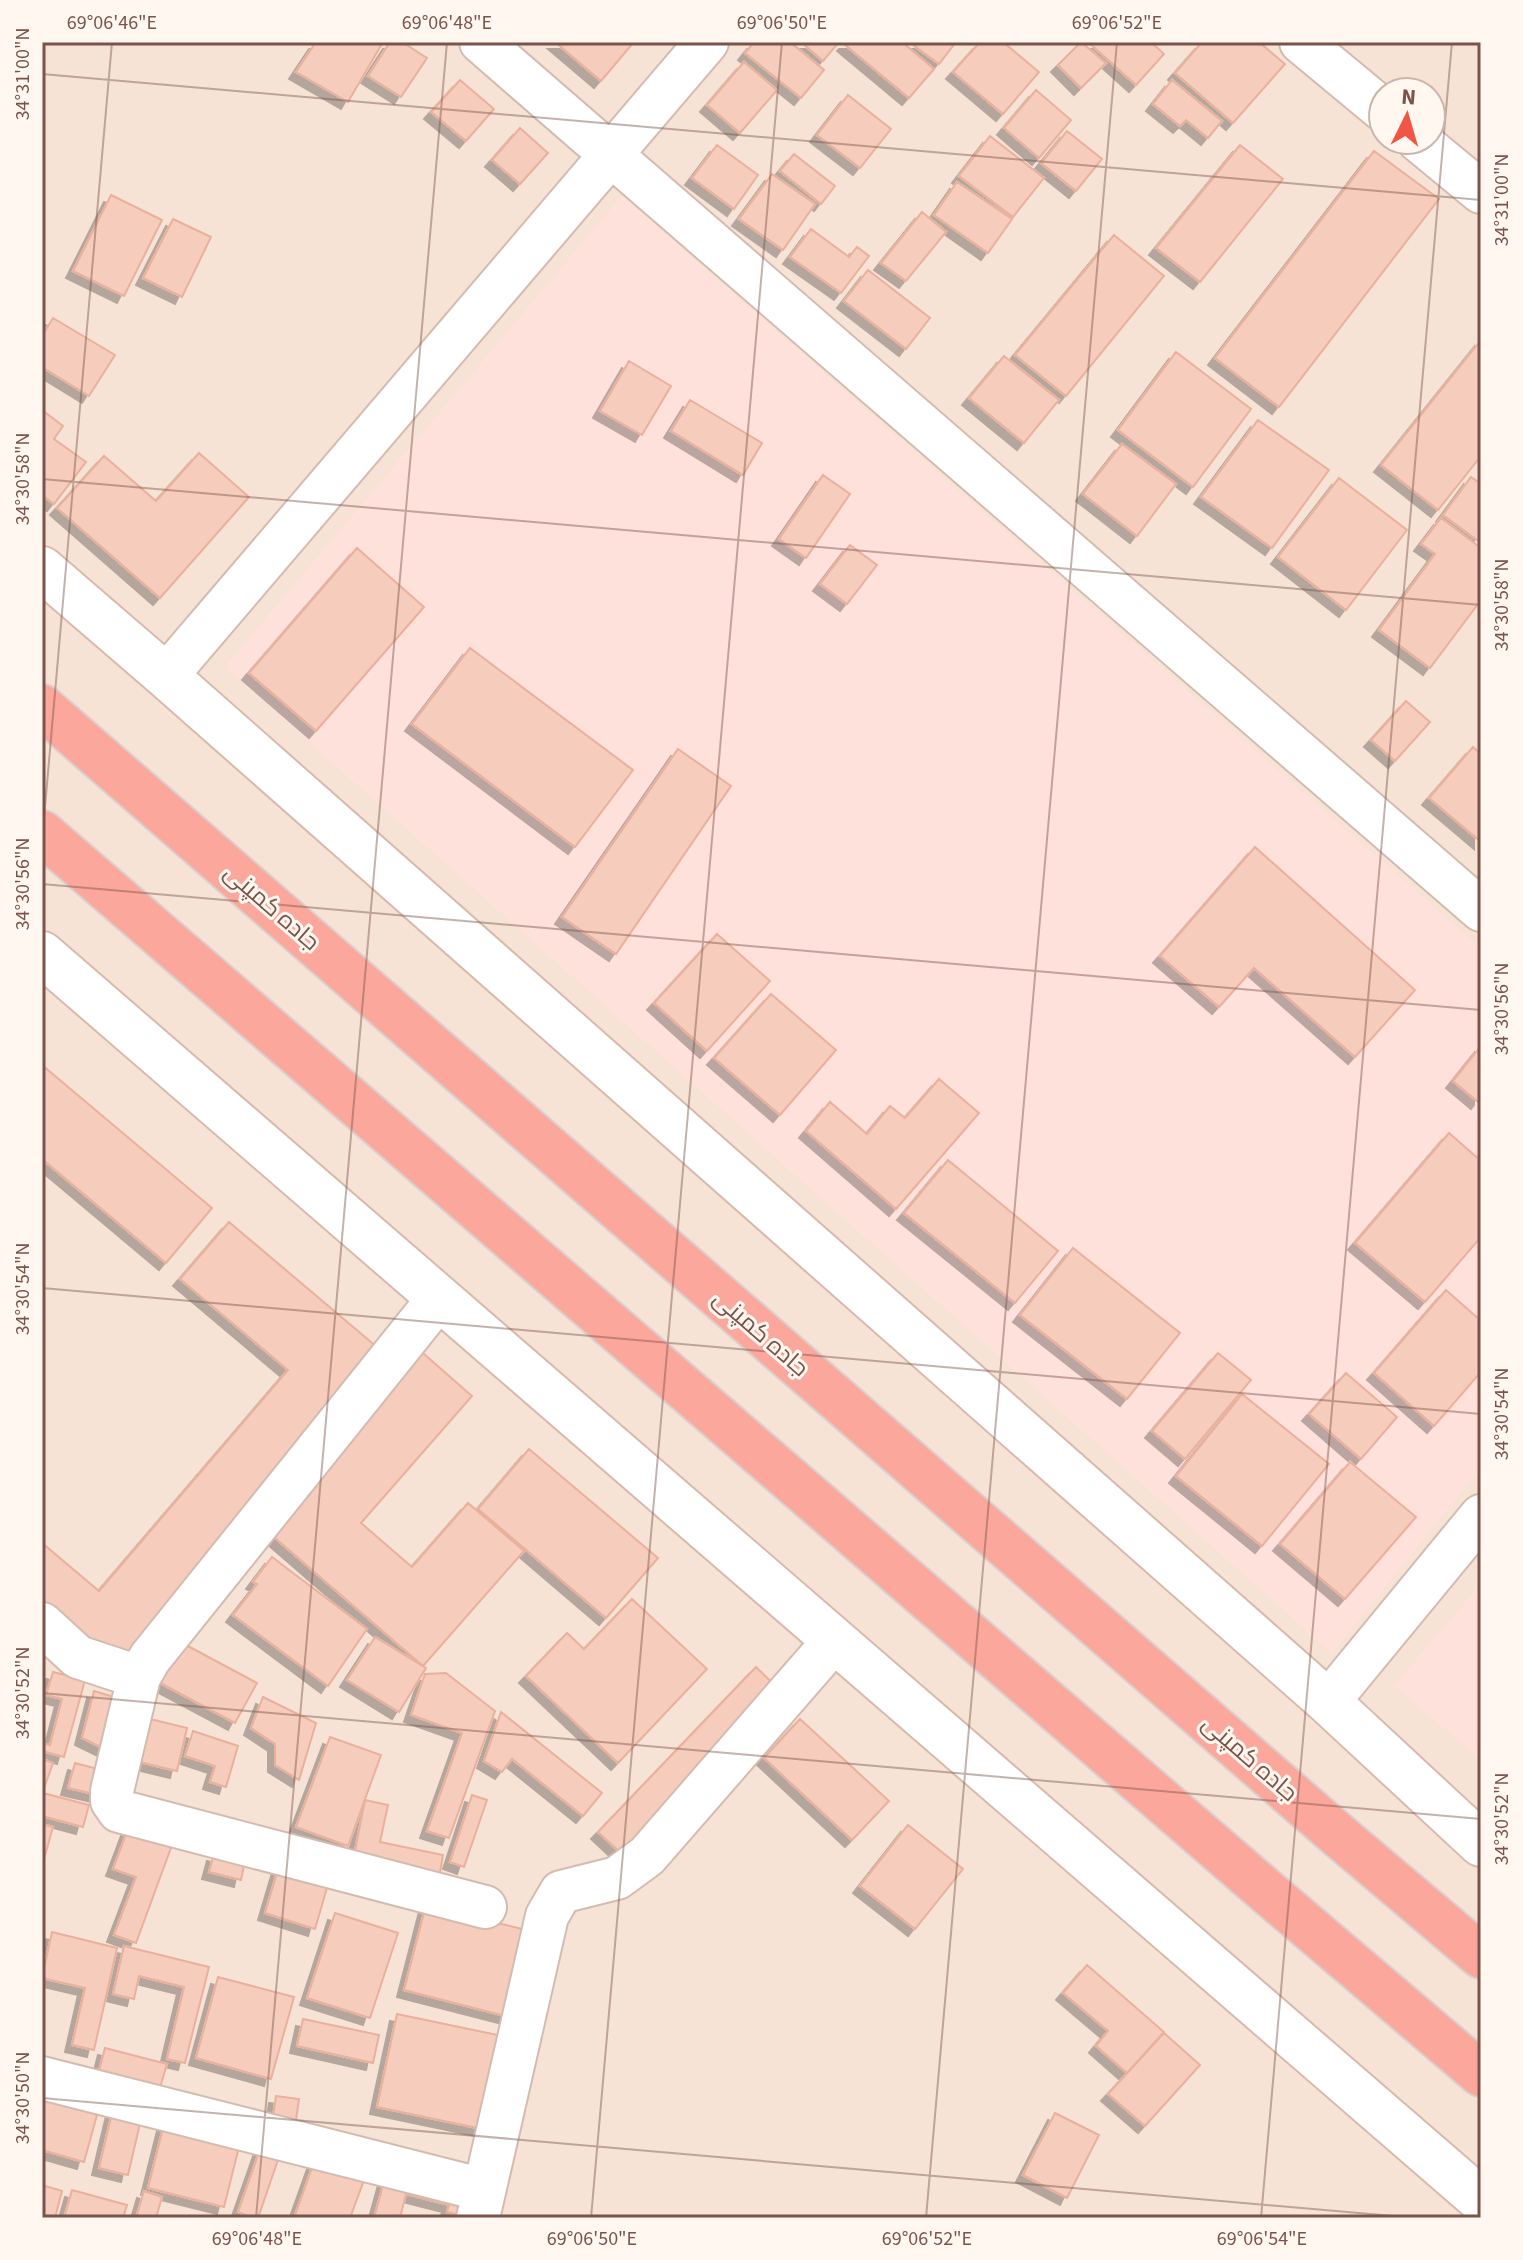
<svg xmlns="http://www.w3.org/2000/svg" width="1523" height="2260" font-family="'Source Sans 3',Cairo,sans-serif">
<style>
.residential{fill:#f6e3d6;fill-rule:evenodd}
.commercial{fill:#ffe1db}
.building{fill:#f6ccbd;stroke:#eab09c;stroke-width:2;filter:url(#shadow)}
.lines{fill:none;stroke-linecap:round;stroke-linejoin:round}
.street-casing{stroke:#d4bbaf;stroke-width:46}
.secondary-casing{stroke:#d8baac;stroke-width:48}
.highway-casing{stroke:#dacfcc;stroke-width:48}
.street{stroke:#fff;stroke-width:42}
.secondary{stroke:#fff;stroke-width:44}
.highway{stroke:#fca79b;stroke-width:44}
.ticks{fill:none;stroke:#7b5449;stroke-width:2;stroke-opacity:0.45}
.labels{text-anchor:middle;stroke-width:6;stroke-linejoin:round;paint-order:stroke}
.street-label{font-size:24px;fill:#7b5449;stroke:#fff7f0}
.neatline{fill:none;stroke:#7b5449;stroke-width:3}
.ticks-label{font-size:20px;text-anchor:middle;fill:#7b5449}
</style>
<defs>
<filter id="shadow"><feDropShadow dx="-7" dy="7" stdDeviation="0" flood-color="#0004"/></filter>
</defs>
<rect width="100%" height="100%" fill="#fef3e8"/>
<path class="residential" d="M 42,42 L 1481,42 L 1481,2218 L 42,2218 ZM 1383,92 L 1431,92 L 1431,140 L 1383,140 Z"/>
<path class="commercial" d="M 622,196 L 1481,948 L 1481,1468 L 1332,1653 L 225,667 Z
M 1481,1584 L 1481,1759 L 1394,1686 Z"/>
<path class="building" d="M 316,42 L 383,42 L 348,102 L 296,72 Z
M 390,42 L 402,42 L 427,58 L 401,97 L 368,76 Z
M 555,42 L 634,42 L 601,81 Z
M 754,42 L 790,42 L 824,70 L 801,98 L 745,53 Z
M 801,42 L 839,42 L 823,61 Z
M 846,42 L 902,42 L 934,69 L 909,98 L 844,44 Z
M 909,42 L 956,42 L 939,64 Z
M 980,42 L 1003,42 L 1039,72 L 1003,114 L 953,72 Z
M 1081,42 L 1106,63 L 1081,88 L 1058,65 Z
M 1088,42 L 1151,42 L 1164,54 L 1136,85 Z
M 1202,42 L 1259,42 L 1285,64 L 1233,123 L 1175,73 Z
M 744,62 L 777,90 L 740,133 L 707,105 Z
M 460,80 L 494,109 L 466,141 L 431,112 Z
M 1172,80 L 1222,121 L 1208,138 L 1186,120 L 1180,126 L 1153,104 Z
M 1036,90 L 1071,120 L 1039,158 L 1004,128 Z
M 848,95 L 891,129 L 860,168 L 817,135 Z
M 520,128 L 548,153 L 520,184 L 492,160 Z
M 1067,131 L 1102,159 L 1076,191 L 1041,163 Z
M 990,136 L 1044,178 L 1013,217 L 959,176 Z
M 717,145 L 758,175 L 734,209 L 692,178 Z
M 1240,145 L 1283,179 L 1200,282 L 1156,248 Z
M 1374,151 L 1439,199 L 1279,407 L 1215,358 Z
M 794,154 L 835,186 L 821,204 L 780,171 Z
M 772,174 L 815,204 L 783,250 L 739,219 Z
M 957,182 L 1012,219 L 988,253 L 934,215 Z
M 111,195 L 162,220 L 124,296 L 73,271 Z
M 922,212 L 946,232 L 906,281 L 881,263 Z
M 173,219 L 211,237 L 182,297 L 143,278 Z
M 811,229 L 849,257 L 857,247 L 869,256 L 841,293 L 790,257 Z
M 1114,235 L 1164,276 L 1066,396 L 1015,355 Z
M 868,270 L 930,318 L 906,349 L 844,301 Z
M 53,318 L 115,355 L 89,396 L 42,367 L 42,336 Z
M 1481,340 L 1481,456 L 1438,510 L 1381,465 Z
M 1176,352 L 1251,409 L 1193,487 L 1118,430 Z
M 1004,356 L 1059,400 L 1024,443 L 969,398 Z
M 629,361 L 671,386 L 642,435 L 600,411 Z
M 690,400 L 762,443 L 743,475 L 671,431 Z
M 42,410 L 63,426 L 54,439 L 86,462 L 54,504 L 42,495 Z
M 1258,420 L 1329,470 L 1272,548 L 1201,497 Z
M 1122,444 L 1176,484 L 1137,536 L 1083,494 Z
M 199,453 L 249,497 L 160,598 L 57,508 L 104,456 L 156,501 Z
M 823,475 L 850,494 L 806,558 L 779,539 Z
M 1471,477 L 1481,484 L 1481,543 L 1443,515 Z
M 1339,478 L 1407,530 L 1346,610 L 1278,557 Z
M 1441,518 L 1481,548 L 1481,600 L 1430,668 L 1379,630 L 1435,554 L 1421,544 Z
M 850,545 L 877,565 L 847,604 L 820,584 Z
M 357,548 L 424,607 L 316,731 L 249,673 Z
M 470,648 L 633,770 L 575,847 L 412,724 Z
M 1406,701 L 1430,722 L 1395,761 L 1371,740 Z
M 1473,747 L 1481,754 L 1481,842 L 1429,798 Z
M 678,749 L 731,786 L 616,954 L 562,917 Z
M 1255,847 L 1415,990 L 1355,1057 L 1254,968 L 1219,1007 L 1160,956 Z
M 717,934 L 770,981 L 707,1051 L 654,1003 Z
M 771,994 L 836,1050 L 780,1115 L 714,1058 Z
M 1481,1046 L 1481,1098 L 1478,1102 L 1453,1081 Z
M 42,1065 L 212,1208 L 166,1263 L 42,1159 Z
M 939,1079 L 979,1113 L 896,1209 L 806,1131 L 830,1102 L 867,1134 L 890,1106 L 905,1118 Z
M 1449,1133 L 1481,1161 L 1481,1237 L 1425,1302 L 1355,1243 Z
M 948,1160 L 1058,1251 L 1015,1303 L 904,1213 Z
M 229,1222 L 384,1353 L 119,1666 L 42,1601 L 42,1543 L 99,1591 L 288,1370 L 180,1279 Z
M 1073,1248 L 1180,1333 L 1127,1399 L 1020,1315 Z
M 1446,1290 L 1481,1321 L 1481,1372 L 1434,1426 L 1374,1373 Z
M 416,1347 L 472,1396 L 361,1523 L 412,1567 L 468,1503 L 524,1551 L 423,1666 L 260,1525 Z
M 1218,1353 L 1251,1380 L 1185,1459 L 1152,1431 Z
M 1346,1373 L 1397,1417 L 1361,1459 L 1309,1414 Z
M 1242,1394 L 1329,1464 L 1262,1546 L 1176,1476 Z
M 529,1449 L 658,1558 L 606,1618 L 478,1509 Z
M 1350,1462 L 1416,1517 L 1345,1599 L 1280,1544 Z
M 272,1557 L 367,1629 L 328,1686 L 233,1615 L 257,1584 L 253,1582 Z
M 632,1599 L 707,1669 L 618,1763 L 526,1676 L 567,1633 L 584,1649 Z
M 375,1637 L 426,1668 L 399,1712 L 347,1680 Z
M 173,1638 L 257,1683 L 235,1723 L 151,1678 Z
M 756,1667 L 783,1693 L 625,1857 L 598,1832 Z
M 53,1672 L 85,1680 L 64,1757 L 42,1751 L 42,1743 L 50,1745 L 62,1699 L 46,1695 Z
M 446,1673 L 495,1711 L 449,1838 L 427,1831 L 462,1733 L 411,1715 L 425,1674 Z
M 94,1691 L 124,1700 L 111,1752 L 82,1738 Z
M 263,1697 L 316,1723 L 299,1780 L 275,1765 L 275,1744 L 251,1728 Z
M 501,1712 L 602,1793 L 583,1816 L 512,1759 L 502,1772 L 484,1761 Z
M 142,1717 L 187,1728 L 177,1771 L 131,1760 Z
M 800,1719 L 889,1801 L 852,1840 L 764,1758 Z
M 193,1731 L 238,1746 L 226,1787 L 210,1782 L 215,1766 L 185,1756 Z
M 330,1737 L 381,1755 L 348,1846 L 296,1827 Z
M 42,1759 L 53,1763 L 44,1788 L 42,1787 Z
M 75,1763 L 109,1772 L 103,1796 L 68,1788 Z
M 43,1793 L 89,1805 L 83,1827 L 42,1816 Z
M 472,1795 L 487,1800 L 464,1867 L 450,1862 Z
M 365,1800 L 388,1805 L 380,1842 L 443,1855 L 439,1878 L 353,1861 Z
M 42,1824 L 53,1827 L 42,1866 Z
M 908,1825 L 963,1869 L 915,1929 L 860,1886 Z
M 128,1829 L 172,1845 L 136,1943 L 114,1935 L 136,1877 L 113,1869 Z
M 214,1854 L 245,1861 L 241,1880 L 209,1872 Z
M 279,1866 L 329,1881 L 315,1929 L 265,1913 Z
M 426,1905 L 534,1932 L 513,2018 L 404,1990 Z
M 335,1913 L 398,1933 L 370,2018 L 307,1998 Z
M 52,1932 L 117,1948 L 94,2050 L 72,2045 L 85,1988 L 42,1978 Z
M 124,1946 L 209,1967 L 185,2063 L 167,2059 L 184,1987 L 139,1976 L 134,1999 L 113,1994 Z
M 1087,1965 L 1164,2032 L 1127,2073 L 1096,2046 L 1108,2031 L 1063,1993 Z
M 218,1977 L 294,1997 L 271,2079 L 196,2058 Z
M 397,2014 L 507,2037 L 487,2130 L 377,2107 Z
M 303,2019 L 379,2035 L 373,2063 L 297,2046 Z
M 1164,2033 L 1200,2065 L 1145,2126 L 1108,2094 Z
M 105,2048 L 167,2064 L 159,2091 L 98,2075 Z
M 42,2089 L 100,2104 L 84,2162 L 42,2150 Z
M 276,2096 L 299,2099 L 295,2127 L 272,2124 Z
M 113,2109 L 142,2115 L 128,2175 L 99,2168 Z
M 1055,2113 L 1099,2135 L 1067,2198 L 1023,2175 Z
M 166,2116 L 242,2135 L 224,2207 L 148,2188 Z
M 263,2141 L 282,2148 L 258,2218 L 254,2218 L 238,2212 Z
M 317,2154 L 367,2172 L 350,2218 L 294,2218 Z
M 387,2171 L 472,2194 L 466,2217 L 447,2212 L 449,2205 L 406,2194 L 400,2218 L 374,2218 Z
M 42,2185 L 62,2191 L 55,2218 L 42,2216 Z
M 72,2190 L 127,2205 L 123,2218 L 64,2218 Z
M 144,2191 L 162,2197 L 156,2218 L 136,2218 Z"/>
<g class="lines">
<g class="street-casing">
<path id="street" d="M 481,42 L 1481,910
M 1301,42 L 1383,110
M 1418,140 L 1481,192
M 166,676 L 707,42
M 439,1298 L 150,1658 L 139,1677 L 112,1791 L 112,1801 L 119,1811 L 485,1907
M 42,1624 L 78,1657 L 139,1677
M 1328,1702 L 1481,1516
M 42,2078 L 484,2190
M 478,2218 L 547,1916 L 561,1892 L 617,1878 L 647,1856 L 834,1641"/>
</g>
<g class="secondary-casing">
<path id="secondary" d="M 42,569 L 166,676 L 1328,1702 L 1481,1844
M 42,954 L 1481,2200"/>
</g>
<g class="highway-casing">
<path id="highway" d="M 42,707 L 1338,1835 L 1481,1956
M 42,833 L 1272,1896 L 1481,2074"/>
</g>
<use href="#street" class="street"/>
<use href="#secondary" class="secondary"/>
<use href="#highway" class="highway"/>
</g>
<path class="ticks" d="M 42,74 L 1481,200M 42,479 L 1481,605M 42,841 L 112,42M 42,884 L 1481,1010M 42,1288 L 1481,1414M 42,1693 L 1481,1819M 42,2098 L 1416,2218M 256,2218 L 447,42M 591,2218 L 782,42M 926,2218 L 1117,42M 1261,2218 L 1452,42"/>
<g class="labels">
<g class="street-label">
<text transform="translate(272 907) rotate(41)" y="8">جاده کمپنی</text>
<text transform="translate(761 1333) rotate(41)" y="8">جاده کمپنی</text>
<text transform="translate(1250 1758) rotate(41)" y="8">جاده کمپنی</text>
</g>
</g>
<rect width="1523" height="2260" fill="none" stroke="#fff7f0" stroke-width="88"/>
<g transform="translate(1407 116) rotate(5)"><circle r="38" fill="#fff7f0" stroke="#cab6ad" stroke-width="2"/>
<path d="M0-6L14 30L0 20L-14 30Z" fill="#f05545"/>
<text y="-12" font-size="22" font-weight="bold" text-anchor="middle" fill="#7b5449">N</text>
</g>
<rect x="44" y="44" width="1435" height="2172" class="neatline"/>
<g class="ticks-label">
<text x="112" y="29">69°06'46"E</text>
<text x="447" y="29">69°06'48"E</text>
<text x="782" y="29">69°06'50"E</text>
<text x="1117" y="29">69°06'52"E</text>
<text transform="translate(22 74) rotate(-90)" y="7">34°31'00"N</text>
<text transform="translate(1501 200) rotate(-90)" y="7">34°31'00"N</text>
<text transform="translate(22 479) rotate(-90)" y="7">34°30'58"N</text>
<text transform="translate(1501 605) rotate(-90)" y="7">34°30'58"N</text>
<text transform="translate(22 884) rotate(-90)" y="7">34°30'56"N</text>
<text transform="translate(1501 1009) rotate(-90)" y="7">34°30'56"N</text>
<text transform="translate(22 1289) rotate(-90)" y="7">34°30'54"N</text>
<text transform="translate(1501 1414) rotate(-90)" y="7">34°30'54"N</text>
<text transform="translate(22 1693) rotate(-90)" y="7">34°30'52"N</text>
<text transform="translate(1501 1819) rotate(-90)" y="7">34°30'52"N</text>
<text transform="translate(22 2098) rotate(-90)" y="7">34°30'50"N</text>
<text x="257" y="2245">69°06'48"E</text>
<text x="592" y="2245">69°06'50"E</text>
<text x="927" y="2245">69°06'52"E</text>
<text x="1262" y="2245">69°06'54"E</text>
</g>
</svg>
